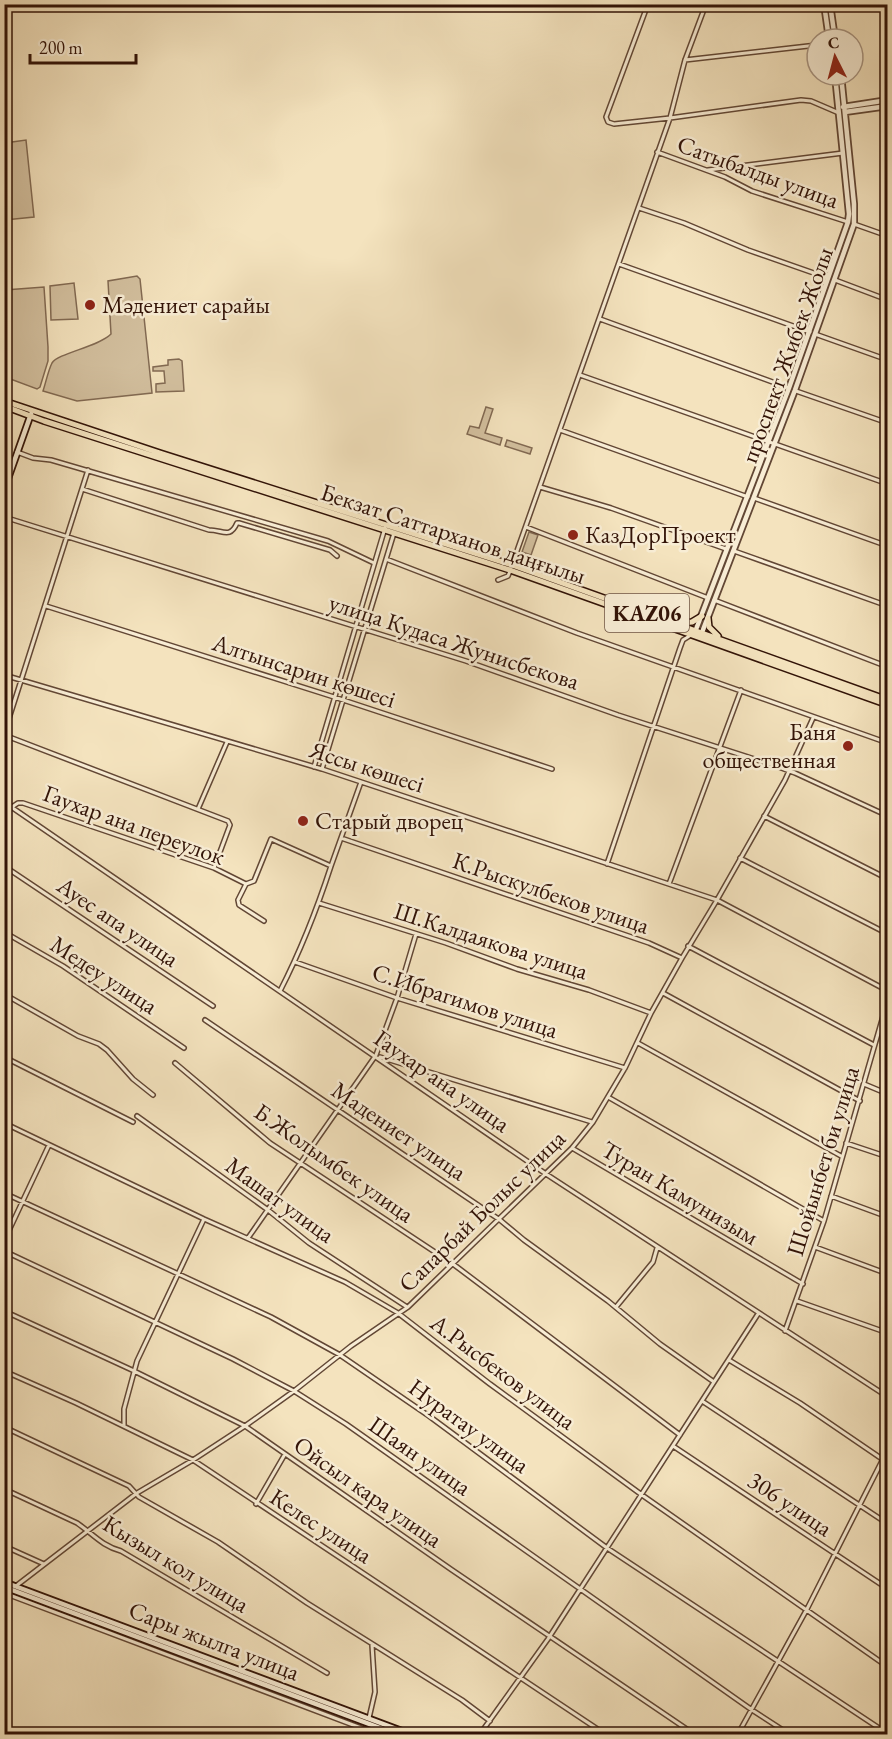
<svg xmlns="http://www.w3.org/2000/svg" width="892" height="1739" font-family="'EB Garamond',serif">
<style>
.green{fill:#d3c09f;stroke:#826a53;stroke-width:1.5}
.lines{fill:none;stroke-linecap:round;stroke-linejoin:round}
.minor-casing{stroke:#624735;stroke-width:6}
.tertiary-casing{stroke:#624735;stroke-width:8}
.secondary-casing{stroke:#321307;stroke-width:8}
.primary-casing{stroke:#321307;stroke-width:8}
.minor{stroke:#f8edd5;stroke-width:3}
.tertiary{stroke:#f8edd5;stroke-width:4.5}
.secondary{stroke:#f8edd5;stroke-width:4.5}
.primary{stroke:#f4e3be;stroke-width:5}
.poi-dot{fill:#8f2418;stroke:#f8edd5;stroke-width:2}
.labels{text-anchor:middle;stroke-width:5;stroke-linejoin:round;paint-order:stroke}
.shield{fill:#f8edd5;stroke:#6d5445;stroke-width:1.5}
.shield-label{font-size:22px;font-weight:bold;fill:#321307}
.street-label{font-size:24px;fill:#321307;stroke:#f8edd5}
.poi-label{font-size:24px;fill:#321307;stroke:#f8edd5;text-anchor:start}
</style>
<rect width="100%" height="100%" fill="#f4e3be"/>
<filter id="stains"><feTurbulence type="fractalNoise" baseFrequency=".00333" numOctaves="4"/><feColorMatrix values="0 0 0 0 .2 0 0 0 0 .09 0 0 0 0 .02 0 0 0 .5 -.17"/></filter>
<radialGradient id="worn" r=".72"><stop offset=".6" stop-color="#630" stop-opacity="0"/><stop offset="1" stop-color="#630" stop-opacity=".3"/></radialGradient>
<path class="green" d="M 26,140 L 34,217 L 5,220 L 5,143 Z
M 137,276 L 140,279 L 152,393 L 77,401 L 43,391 C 46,382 48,371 52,363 C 58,353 98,347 111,334 L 108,281 Z
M 74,283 L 78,319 L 51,320 L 50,286 Z
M 44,287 L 48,347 L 48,361 L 40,387 L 37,389 L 5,377 L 5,290 Z
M 179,359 L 182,361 L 184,391 L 156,392 L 156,384 L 165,383 L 164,371 L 153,371 L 153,367 L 168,365 L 168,360 Z
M 486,407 L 493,409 L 485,433 L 502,438 L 500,445 L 467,434 L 470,426 L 479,428 Z
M 507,440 L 532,448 L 530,454 L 505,446 Z
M 529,532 L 538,535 L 531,555 L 522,552 Z"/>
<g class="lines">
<g class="minor-casing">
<path id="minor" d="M 706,4 L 685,60 L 670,118 L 801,100 L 811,101 L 839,113
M 685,60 L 817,45
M 657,152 L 725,177 L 752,191 L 848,222
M 708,170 L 843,153
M 639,208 L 684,223 L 748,250 L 828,278
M 854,224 L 888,236
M 619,264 L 810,332
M 835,280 L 888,300
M 600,319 L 789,388
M 815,334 L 888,360
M 580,375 L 888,484
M 796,391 L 888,423
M 560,430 L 748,497
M 17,452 L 33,458 L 51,460 L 328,541 L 374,563
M 540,487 L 611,508 L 726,549
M 82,489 L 209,530 C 223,530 230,539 237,523 L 239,523 L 330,550 L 337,556
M 754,498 L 888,546
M 4,517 L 466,661 L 618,715 L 776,766 L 795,773 L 888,816
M 526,527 L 708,598
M 734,551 L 888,606
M 386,559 L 577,633 L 888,743
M 512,565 L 670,118 L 614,124 L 608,122 L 606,117 L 648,4
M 498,580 L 508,576 L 510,571
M 714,600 L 888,667
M 46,606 L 334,697 L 552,769
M 4,675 L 322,769 L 717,900 L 888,991
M 4,734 L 88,470
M 4,735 L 228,821 L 230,825 L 214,868
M 314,767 L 385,528
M 322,769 L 394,533
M 4,802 L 546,1174 L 888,1397
M 12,807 L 18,803 L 23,803 L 214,868 L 246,884 L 238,900 L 239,905 L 264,921
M 198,809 L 227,742
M 764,816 L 888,879
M 341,838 L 649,943 L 682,958
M 740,858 L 888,934
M 607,864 L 680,648 L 683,640 L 691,635
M 4,866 L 213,1006
M 246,884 L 254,881 L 271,839 L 331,866 L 361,782
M 669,884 L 741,690
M 319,903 L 446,943 L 517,969 L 589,990 L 651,1013
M 4,932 L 63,966 L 184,1048
M 688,946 L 874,1045
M 295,962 L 397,998 L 625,1068
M 280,991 C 301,950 317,909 331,866
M 663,993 L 860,1101
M 4,994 L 78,1036 L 99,1044 L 107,1050 L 133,1079 L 153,1095
M 205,1020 L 500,1220 L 524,1240 L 608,1301 L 660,1344 L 714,1382
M 638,1043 L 841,1156
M 4,1057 L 133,1122
M 380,1057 L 592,1122
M 175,1063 L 270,1143 L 453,1264 L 680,1435
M 864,1084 L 888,1094
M 608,1097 L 824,1221
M 137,1116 L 268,1210 L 309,1243 L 407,1307
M 4,1123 L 204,1219 L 345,1282 L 398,1313 L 490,1384 L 642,1495 L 888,1667
M 846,1143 L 888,1157
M 572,1148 L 803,1284
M 4,1193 L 271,1317 L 340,1355 L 429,1416 L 607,1548 L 888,1734
M 831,1196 L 888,1217
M 248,1238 L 376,1055 L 397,998 L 416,934
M 4,1241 L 49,1145
M 815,1247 L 888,1274
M 4,1251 L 233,1359 L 294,1391 L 346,1424 L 752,1710 L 789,1734
M 797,1301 L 888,1333
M 616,1307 L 653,1262 L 657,1248
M 4,1311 L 132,1370 L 245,1426 L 452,1570 L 694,1734
M 785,1331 L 824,1221 L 888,999
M 729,1360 L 800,1403 L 888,1463
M 4,1371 L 76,1403 L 193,1460 L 605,1734
M 702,1401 L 888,1524
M 124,1425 L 124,1409 L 137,1361 L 204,1219
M 4,1427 L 129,1486 L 139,1497 L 218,1542 L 307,1603 L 462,1700 L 490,1721
M 673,1446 L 888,1589
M 4,1489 L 77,1523 C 93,1534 102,1546 121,1551 L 327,1673
M 256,1504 L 285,1454
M 4,1546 L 44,1564
M 16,1586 L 137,1493 L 193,1460 L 245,1426 L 294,1391 L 351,1346 L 408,1307 L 572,1148 L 593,1122 L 625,1068 L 651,1013 L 682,958 L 717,900 L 785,780 L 813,718
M 4,1593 L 377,1734
M 369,1718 L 375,1692 L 372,1645
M 480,1734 L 548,1639 L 758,1314
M 738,1734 L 807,1609 L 888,1449"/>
</g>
<g class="tertiary-casing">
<path id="tertiary" d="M 824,4 L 829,39
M 830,4 L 835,39
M 843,107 L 888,100
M 845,112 L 888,106
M 695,632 L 789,388 L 848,222 L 849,214 L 835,75
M 701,635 L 795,390 L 854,224 L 854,204 L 841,75"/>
</g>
<g class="secondary-casing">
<path id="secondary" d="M 4,490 L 31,414
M 4,1582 L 410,1734
M 4,1587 L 396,1734"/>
</g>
<g class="primary-casing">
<path id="primary" d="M 4,401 L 160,453 L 512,565 L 888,700
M 4,406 L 44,421 L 510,570 L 888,705
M 708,618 L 709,627 L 718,636
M 682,623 L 692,622 L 702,616"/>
</g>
<use href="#minor" class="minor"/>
<use href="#tertiary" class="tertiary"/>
<use href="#secondary" class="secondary"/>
<use href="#primary" class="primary"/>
</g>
<g class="poi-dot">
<circle cx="90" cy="305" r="6"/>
<circle cx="573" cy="535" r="6"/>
<circle cx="848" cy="746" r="6"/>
<circle cx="303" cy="821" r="6"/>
</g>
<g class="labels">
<rect class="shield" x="605" y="594" width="84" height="38" rx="4.5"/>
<g class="shield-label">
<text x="647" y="621">KАZ06</text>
</g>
<g class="street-label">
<text transform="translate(758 172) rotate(20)" y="8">Сатыбалды улица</text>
<text transform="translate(787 355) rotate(-70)" y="8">проспект Жибек Жолы</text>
<text transform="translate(453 534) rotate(18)" y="8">Бекзат Саттарханов даңғылы</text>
<text transform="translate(454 642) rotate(18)" y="8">улица Кудаса Жунисбекова</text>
<text transform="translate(304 671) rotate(18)" y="8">Алтынсарин көшесі</text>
<text transform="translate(367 767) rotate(18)" y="8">Яссы көшесі</text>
<text transform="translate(134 825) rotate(20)" y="8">Гаухар ана переулок</text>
<text transform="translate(551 893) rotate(19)" y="8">К.Рыскулбеков улица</text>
<text transform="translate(118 922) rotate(34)" y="8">Ауес апа улица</text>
<text transform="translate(491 941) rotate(18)" y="8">Ш.Калдаякова улица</text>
<text transform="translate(104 975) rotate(33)" y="8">Медеу улица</text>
<text transform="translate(465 1001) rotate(18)" y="8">С.Ибрагимов улица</text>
<text transform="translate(442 1081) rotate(35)" y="8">Гаухар ана улица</text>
<text transform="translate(399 1131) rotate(34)" y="8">Мадениет улица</text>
<text transform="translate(823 1161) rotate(-73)" y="8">Шойынбет би улица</text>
<text transform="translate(334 1163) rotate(35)" y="8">Б.Жолымбек улица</text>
<text transform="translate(680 1193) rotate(31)" y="8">Туран Камунизым</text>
<text transform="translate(280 1200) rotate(36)" y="8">Машат улица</text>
<text transform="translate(482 1211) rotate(-44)" y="8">Сапарбай Болыс улица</text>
<text transform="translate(503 1372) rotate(37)" y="8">А.Рысбеков улица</text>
<text transform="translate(469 1426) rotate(36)" y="8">Нуратау улица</text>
<text transform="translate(420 1456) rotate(35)" y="8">Шаян улица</text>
<text transform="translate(368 1492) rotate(35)" y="8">Ойсыл кара улица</text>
<text transform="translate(790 1504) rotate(34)" y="8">306 улица</text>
<text transform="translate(321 1526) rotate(33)" y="8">Келес улица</text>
<text transform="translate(176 1564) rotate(31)" y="8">Кызыл кол улица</text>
<text transform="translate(214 1641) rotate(21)" y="8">Сары жылга улица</text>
</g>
<g class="poi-label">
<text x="102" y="313">Мәдениет сарайы</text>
<text x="585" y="543">КазДорПроект</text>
<text x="836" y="740" text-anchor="end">Баня<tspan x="836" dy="28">общественная</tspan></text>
<text x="315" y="829">Старый дворец</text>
</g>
</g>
<rect width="892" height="1739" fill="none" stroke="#f4e3be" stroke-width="24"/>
<rect x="6" y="6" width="880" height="1727" fill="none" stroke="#321307" stroke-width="3"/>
<rect x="12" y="12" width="868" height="1715" fill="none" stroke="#321307" stroke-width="1.5"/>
<g transform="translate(835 57) rotate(354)"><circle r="28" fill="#f8edd5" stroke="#a99683" stroke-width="1.5"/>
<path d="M0-4.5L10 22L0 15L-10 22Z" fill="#8f2418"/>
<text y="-9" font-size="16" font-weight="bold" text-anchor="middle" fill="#321307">С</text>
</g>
<path d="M30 54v9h106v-9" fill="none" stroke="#321307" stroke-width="3"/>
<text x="39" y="54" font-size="18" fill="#321307" stroke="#f8edd5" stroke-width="4.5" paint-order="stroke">200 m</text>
<rect width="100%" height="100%" filter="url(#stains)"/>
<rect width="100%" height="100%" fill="url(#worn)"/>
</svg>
